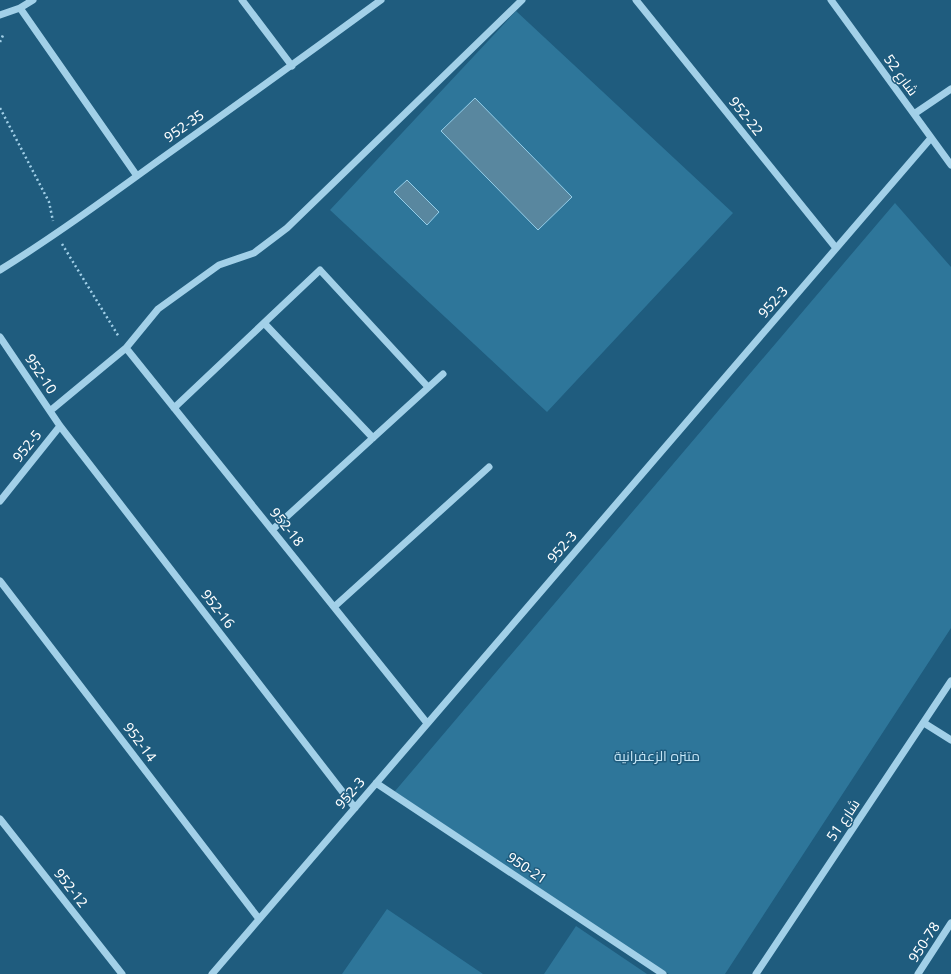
<svg xmlns="http://www.w3.org/2000/svg" width="951" height="974" font-family="'Noto Sans',Cairo,sans-serif">
<style>
.green{fill:#2e769a}
.water{fill:#59879f;stroke:#95cee9}
.lines{fill:none;stroke-linecap:round;stroke-linejoin:round}
.path{stroke:#a2d0e8;stroke-width:2.5;stroke-dasharray:2 3;stroke-linecap:butt}
.minor{stroke:#a2d0e8;stroke-width:7}
.labels{text-anchor:middle;stroke-width:3;stroke-linejoin:round;paint-order:stroke}
.street-label{font-size:14px;fill:#fff;stroke:#1f5c7e}
.park-label{font-size:14px;fill:#c6e6f6;stroke:#1f5c7e}
</style>
<rect width="100%" height="100%" fill="#1f5c7e"/>
<path class="green" d="M 516,11 L 733,213 L 547,412 L 330,210 Z
M 895,203 L 951,267 L 951,628 L 725,974 L 669,974 L 390,797 Z
M 387,909 L 483,974 L 342,974 Z
M 576,926 L 647,974 L 544,974 Z"/>
<path class="water" d="M 475,98 L 572,197 L 538,230 L 441,131 Z
M 407,180 L 439,212 L 427,225 L 394,192 Z"/>
<g class="lines">
<path class="path" d="M 0,42 L 4,33
M 0,108 L 49,202 L 53,221
M 62,244 L 119,337"/>
<path class="minor" d="M 242,0 L 292,66
M 636,0 L 836,248
M 831,0 L 951,165
M 20,8 L 137,176
M 0,15 L 20,8 L 33,0
M 914,114 L 951,89
M 0,270 C 53,237 104,200 155,163 C 231,109 306,55 381,0
M 264,323 L 373,438
M 0,337 L 60,426 L 355,808
M 126,348 L 427,723
M 174,408 L 320,270 L 428,387
M 50,411 L 126,348 L 158,309 L 219,265 L 254,253 L 287,228 L 522,0
M 0,501 L 60,426
M 272,530 L 443,374
M 0,581 L 259,919
M 334,607 L 489,467
M 924,723 L 951,740
M 376,783 L 663,974
M 0,819 L 122,974
M 212,974 L 931,138
M 756,974 L 951,681
M 918,974 L 951,923"/>
</g>
<g class="labels">
<g class="street-label">
<text transform="translate(901 75) rotate(54)" y="5">شارع 52</text>
<text transform="translate(746 116) rotate(51)" y="5">952-22</text>
<text transform="translate(184 126) rotate(-35)" y="5">952-35</text>
<text transform="translate(773 302) rotate(-49)" y="5">952-3</text>
<text transform="translate(41 374) rotate(56)" y="5">952-10</text>
<text transform="translate(27 446) rotate(-51)" y="5">952-5</text>
<text transform="translate(287 527) rotate(51)" y="5">952-18</text>
<text transform="translate(562 547) rotate(-49)" y="5">952-3</text>
<text transform="translate(218 609) rotate(52)" y="5">952-16</text>
<text transform="translate(140 742) rotate(53)" y="5">952-14</text>
<text transform="translate(350 793) rotate(-49)" y="5">952-3</text>
<text transform="translate(843 820) rotate(-56)" y="5">شارع 51</text>
<text transform="translate(527 868) rotate(34)" y="5">950-21</text>
<text transform="translate(71 888) rotate(52)" y="5">952-12</text>
<text transform="translate(924 942) rotate(-57)" y="5">950-78</text>
</g>
<g class="park-label">
<text x="657" y="761">متنزه الزعفرانية</text>
</g>
</g>
</svg>
